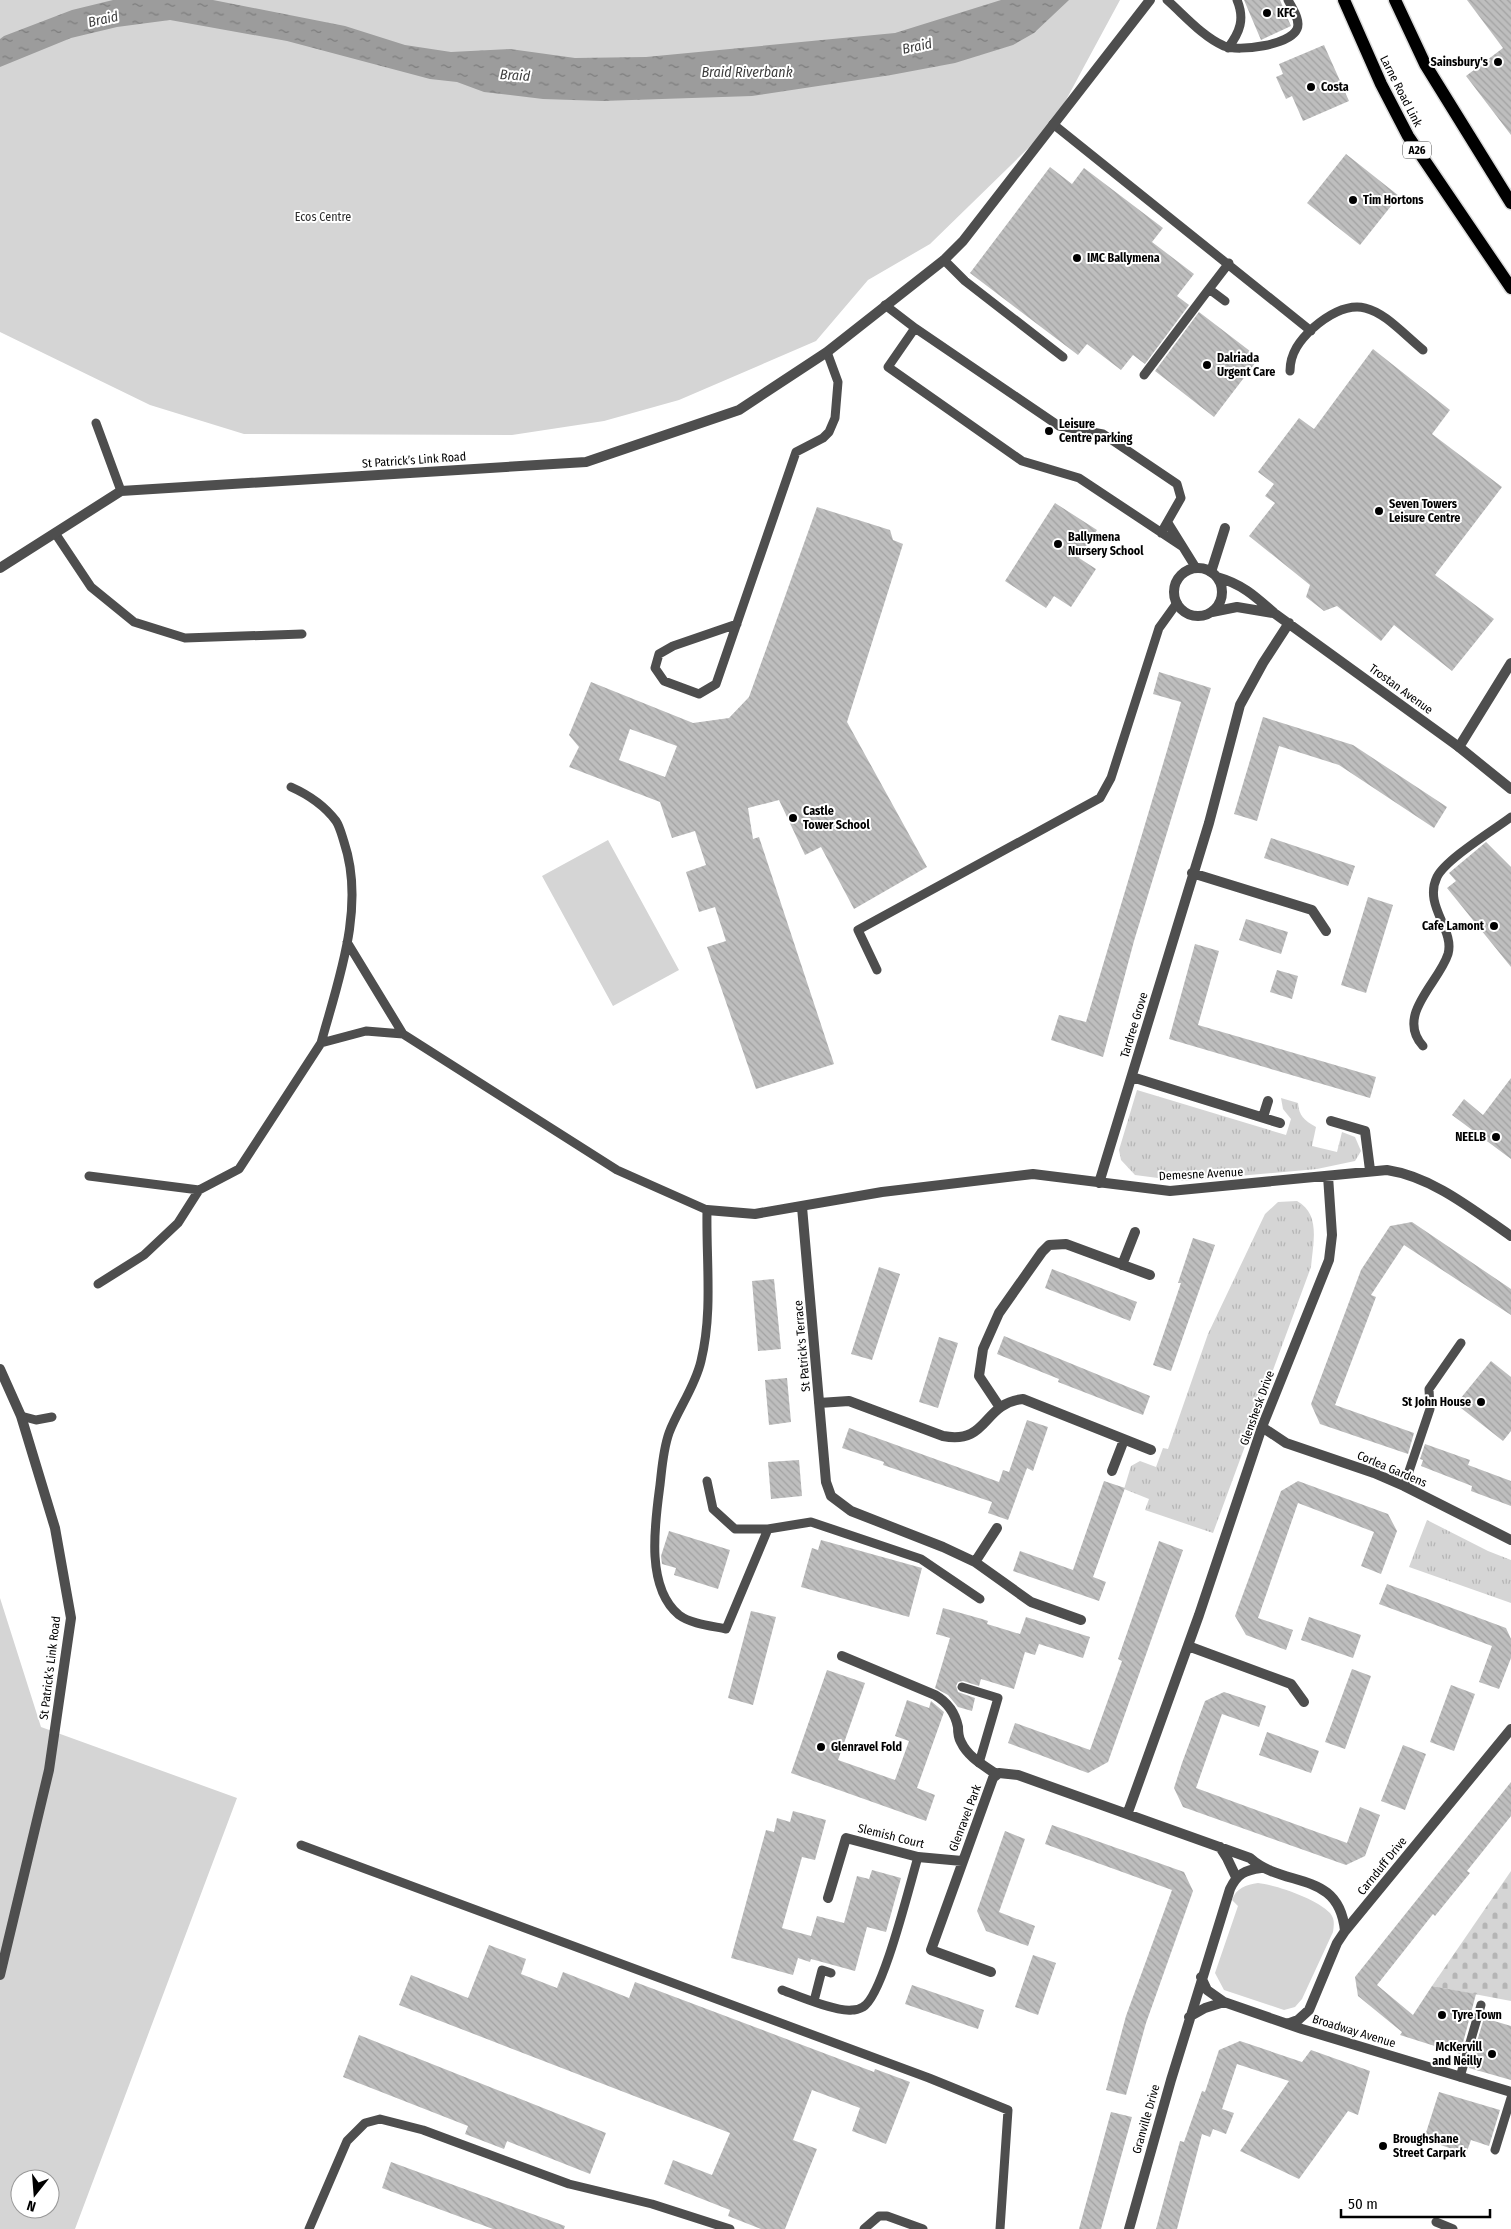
<svg xmlns="http://www.w3.org/2000/svg" width="1511" height="2229" font-family="'Fira Sans Condensed',sans-serif">
<style>
.grass{fill:url(#grass-tufts)}
.cemetery{fill:url(#cemetery-stones)}
.green{fill:#d5d5d5;fill-rule:evenodd}
.water{fill:url(#water-ripples)}
.building{fill:url(#building-back-hatch);fill-rule:evenodd}
.lines{fill:none;stroke-linecap:round;stroke-linejoin:round}
.primary-casing{stroke:#dbdbdb;stroke-width:15}
.service{stroke:#4e4e4e;stroke-width:9}
.pedestrian{stroke:#4e4e4e;stroke-width:10}
.minor{stroke:#4e4e4e;stroke-width:10}
.tertiary{stroke:#4e4e4e;stroke-width:10}
.primary{stroke:#000;stroke-width:12}
.poi-dot{fill:#000;stroke:#fff;stroke-width:2}
.labels{text-anchor:middle;stroke-width:4;stroke-linejoin:round;paint-order:stroke}
.shield{fill:#fff;stroke:#4c4c4c;stroke-width:1}
.shield-label{font-size:11px;font-weight:bold;fill:#000}
.poi-label{font-size:12px;font-weight:bold;fill:#000;stroke:#fff;text-anchor:start}
.street-label{font-size:12px;fill:#000;stroke:#fff}
.park-label{font-size:12px;fill:#2c2c2c;stroke:#fff}
.water-label{font-size:14px;font-style:italic;fill:#3d3d3d;stroke:#fff}
</style>
<defs>
<pattern id="grass-tufts" width="24" height="20" patternUnits="userSpaceOnUse" patternTransform="scale(1.25)"><rect width="24" height="20" fill="#d5d5d5"/><path d="M3 7l-1-3M5 7V3M7 7l1-3M15 17l-1-3M17 17v-4M19 17l1-3" fill="none" stroke="#b5b5b5"/></pattern>
<pattern id="cemetery-stones" width="16" height="16" patternUnits="userSpaceOnUse" patternTransform="scale(1.25)"><rect width="16" height="16" fill="#d5d5d5"/><path d="M2 7V4a2 2 0 0 1 4 0v3zM10 15v-3a2 2 0 0 1 4 0v3z" fill="#b5b5b5"/></pattern>
<pattern id="water-ripples" width="26" height="14" patternUnits="userSpaceOnUse" patternTransform="scale(1.25)"><rect width="26" height="14" fill="#9c9c9c"/><path d="M2 4q2-2 4 0t4 0M15 11q2-2 4 0t4 0" fill="none" stroke="#7d7d7d"/></pattern>
<pattern id="building-back-hatch" width="6" height="6" patternUnits="userSpaceOnUse" patternTransform="scale(1.25)"><rect width="6" height="6" fill="#bebebe"/><path d="M-1 5l2 2M0 0l6 6M5-1l2 2" fill="none" stroke="#a2a2a2"/></pattern>
</defs>
<rect width="100%" height="100%" fill="#fff"/>
<path class="grass" d="M 1137,1090 L 1286,1135 L 1291,1119 L 1283,1109 L 1281,1098 L 1298,1103 C 1299,1116 1304,1120 1316,1127 L 1312,1146 L 1337,1152 L 1342,1132 L 1355,1137 L 1361,1151 L 1355,1161 L 1317,1169 L 1181,1181 L 1135,1175 L 1121,1160 L 1119,1150 Z
M 1297,1201 C 1321,1214 1313,1243 1311,1267 L 1213,1533 L 1145,1510 L 1149,1499 L 1124,1489 L 1131,1466 L 1140,1461 L 1156,1467 L 1163,1448 L 1168,1449 L 1208,1334 L 1265,1214 L 1278,1202 Z
M 1427,1520 L 1488,1551 L 1511,1560 L 1511,1603 L 1409,1567 Z"/>
<path class="cemetery" d="M 1511,1871 L 1511,2001 L 1432,1986 Z"/>
<path class="green" d="M 0,0 L 1120,0 L 1053,124 L 930,244 L 868,280 L 816,341 L 679,400 L 604,421 L 512,435 L 244,434 L 150,405 L 0,332 Z
M 608,840 L 679,970 L 613,1006 L 542,876 Z
M 0,1598 L 41,1727 L 237,1798 L 75,2229 L 0,2229 ZM 20,2179 L 50,2179 L 50,2209 L 20,2209 Z
M 1258,1883 C 1277,1885 1317,1899 1330,1913 C 1335,1919 1334,1925 1333,1932 L 1302,1999 L 1295,2007 L 1284,2010 L 1224,1990 L 1215,1973 L 1238,1906 L 1232,1900 C 1236,1888 1246,1885 1258,1883 Z"/>
<path class="water" d="M 113,0 L 213,0 L 345,26 L 405,45 L 451,52 L 510,49 L 575,58 L 646,57 L 895,33 L 1001,0 L 1069,0 L 1034,33 L 1013,45 L 955,63 L 891,75 L 752,96 L 602,101 L 543,99 L 484,92 L 457,82 L 430,79 L 287,41 L 170,20 L 117,27 L 71,38 L 0,67 L 0,39 L 4,36 L 72,10 Z"/>
<path class="building" d="M 1244,0 L 1280,0 L 1291,26 L 1261,40 Z
M 1467,0 L 1511,0 L 1511,135 L 1466,76 L 1503,48 Z
M 1324,45 L 1349,101 L 1303,121 L 1292,96 L 1286,99 L 1276,77 L 1283,74 L 1279,64 Z
M 1346,154 L 1399,196 L 1360,245 L 1307,203 Z
M 1050,167 L 1072,184 L 1084,168 L 1163,228 L 1152,242 L 1194,274 L 1177,296 L 1189,305 L 1145,364 L 1133,355 L 1121,370 L 1087,344 L 1078,355 L 970,273 Z
M 1199,312 L 1259,358 L 1214,417 L 1155,371 Z
M 1373,349 L 1450,410 L 1432,434 L 1502,487 L 1435,575 L 1494,619 L 1452,671 L 1394,625 L 1381,641 L 1337,606 L 1324,611 L 1306,597 L 1310,585 L 1249,536 L 1275,503 L 1265,496 L 1274,484 L 1258,472 L 1299,418 L 1314,429 Z
M 1055,503 L 1097,530 L 1079,558 L 1096,569 L 1071,607 L 1054,596 L 1046,608 L 1005,581 Z
M 817,507 L 890,530 L 893,540 L 903,544 L 847,722 L 927,867 L 854,909 L 821,847 L 805,855 L 779,800 L 748,808 L 753,839 L 759,837 L 834,1064 L 756,1089 L 707,947 L 726,941 L 715,907 L 699,912 L 686,872 L 706,865 L 695,831 L 672,838 L 660,802 L 569,767 L 579,747 L 569,735 L 591,682 L 693,723 L 729,718 L 749,697 ZM 630,729 L 677,746 L 665,777 L 619,760 Z
M 1159,672 L 1211,688 L 1134,941 L 1103,1057 L 1051,1040 L 1059,1015 L 1086,1022 L 1166,754 L 1181,702 L 1153,694 Z
M 1263,717 L 1353,745 L 1447,807 L 1434,828 L 1339,765 L 1279,746 L 1257,821 L 1234,814 Z
M 1271,838 L 1355,866 L 1348,886 L 1264,858 Z
M 1486,842 L 1511,867 L 1511,967 L 1447,888 L 1456,881 L 1449,873 Z
M 1368,897 L 1393,905 L 1366,993 L 1341,985 Z
M 1246,919 L 1288,932 L 1281,954 L 1239,940 Z
M 1195,944 L 1219,951 L 1198,1025 L 1376,1077 L 1370,1098 L 1169,1039 Z
M 1277,970 L 1298,976 L 1292,999 L 1270,992 Z
M 1511,1078 L 1511,1159 L 1452,1115 L 1464,1099 L 1483,1115 Z
M 1412,1222 L 1511,1289 L 1511,1315 L 1404,1245 L 1371,1295 L 1376,1297 L 1335,1405 L 1414,1433 L 1408,1454 L 1320,1424 L 1311,1404 L 1361,1270 L 1390,1226 Z
M 1193,1238 L 1215,1245 L 1171,1371 L 1153,1365 L 1181,1283 L 1178,1283 Z
M 879,1267 L 900,1274 L 872,1360 L 851,1354 Z
M 1052,1269 L 1137,1302 L 1130,1321 L 1045,1288 Z
M 774,1279 L 781,1349 L 758,1351 L 752,1281 Z
M 1004,1336 L 1150,1396 L 1143,1415 L 1058,1382 L 1059,1379 L 997,1354 Z
M 939,1337 L 958,1343 L 938,1408 L 919,1402 Z
M 1491,1361 L 1511,1377 L 1511,1431 L 1503,1441 L 1456,1404 Z
M 787,1378 L 791,1422 L 769,1425 L 765,1380 Z
M 1027,1420 L 1048,1427 L 1033,1471 L 1027,1468 L 1008,1520 L 988,1513 L 992,1502 L 883,1465 L 884,1462 L 842,1448 L 849,1428 L 999,1482 L 1003,1470 L 1009,1472 Z
M 1425,1444 L 1470,1460 L 1468,1465 L 1511,1481 L 1511,1506 L 1471,1491 L 1472,1486 L 1421,1466 L 1423,1460 L 1420,1459 Z
M 799,1460 L 802,1496 L 771,1499 L 768,1462 Z
M 1104,1481 L 1125,1488 L 1093,1577 L 1106,1582 L 1099,1601 L 1013,1571 L 1020,1551 L 1073,1570 Z
M 1298,1481 L 1388,1514 L 1397,1531 L 1381,1574 L 1361,1566 L 1374,1532 L 1298,1503 L 1258,1618 L 1293,1630 L 1286,1650 L 1246,1635 L 1235,1616 L 1281,1491 Z
M 669,1531 L 730,1550 L 718,1589 L 674,1575 L 676,1568 L 662,1564 L 661,1556 Z
M 821,1540 L 922,1568 L 909,1617 L 801,1587 L 812,1548 L 818,1550 Z
M 1159,1541 L 1183,1550 L 1108,1762 L 1088,1773 L 1008,1743 L 1015,1723 L 1090,1750 L 1122,1661 L 1118,1659 Z
M 1387,1584 L 1506,1628 L 1511,1639 L 1511,1658 L 1499,1689 L 1479,1682 L 1492,1646 L 1379,1604 Z
M 943,1608 L 982,1619 L 988,1621 L 987,1624 L 1020,1634 L 1026,1617 L 1090,1637 L 1083,1658 L 1039,1644 L 1035,1655 L 1025,1652 L 1014,1689 L 981,1679 L 979,1686 L 963,1681 L 958,1682 L 956,1686 L 958,1692 L 975,1698 L 972,1711 L 958,1707 L 948,1695 L 935,1688 L 950,1638 L 936,1634 Z
M 751,1611 L 776,1617 L 753,1705 L 728,1698 Z
M 1309,1617 L 1361,1635 L 1353,1658 L 1301,1640 Z
M 1352,1669 L 1371,1676 L 1345,1749 L 1325,1742 Z
M 827,1670 L 865,1683 L 838,1760 L 895,1780 L 909,1741 L 895,1736 L 907,1700 L 929,1708 L 931,1701 L 944,1712 L 917,1788 L 935,1795 L 926,1821 L 791,1773 Z
M 1451,1685 L 1475,1694 L 1454,1751 L 1430,1742 Z
M 1224,1692 L 1266,1706 L 1259,1727 L 1222,1714 L 1196,1788 L 1347,1843 L 1360,1807 L 1380,1815 L 1365,1856 L 1346,1865 L 1183,1807 L 1174,1788 L 1182,1763 L 1205,1701 Z
M 1267,1732 L 1319,1751 L 1311,1773 L 1259,1755 Z
M 1403,1745 L 1426,1754 L 1405,1810 L 1381,1801 Z
M 1511,1782 L 1511,1816 L 1467,1871 L 1470,1873 L 1452,1895 L 1435,1916 L 1433,1914 L 1377,1985 L 1413,2015 L 1432,1986 L 1476,1994 L 1460,2054 L 1400,2035 L 1402,2032 L 1358,1996 L 1355,1977 Z
M 793,1811 L 826,1820 L 815,1860 L 802,1857 L 782,1928 L 811,1936 L 817,1916 L 844,1923 L 857,1876 L 869,1879 L 872,1870 L 901,1878 L 886,1932 L 867,1927 L 855,1971 L 811,1959 L 810,1962 L 798,1958 L 793,1975 L 731,1958 L 766,1830 L 774,1832 L 777,1818 L 790,1822 Z
M 1052,1825 L 1184,1872 L 1193,1891 L 1146,2023 L 1126,2095 L 1106,2090 L 1126,2016 L 1172,1890 L 1045,1844 Z
M 1005,1831 L 1025,1839 L 999,1912 L 1035,1926 L 1028,1946 L 986,1931 L 977,1911 Z
M 489,1945 L 526,1959 L 521,1974 L 557,1988 L 563,1972 L 629,1998 L 635,1982 L 874,2072 L 875,2069 L 910,2082 L 886,2144 L 852,2131 L 860,2108 L 812,2090 L 793,2140 L 817,2149 L 785,2229 L 761,2229 L 728,2216 L 730,2210 L 664,2184 L 673,2160 L 712,2175 L 730,2133 L 399,2005 L 411,1975 L 468,1998 Z
M 1033,1955 L 1056,1963 L 1038,2015 L 1015,2007 Z
M 912,1985 L 984,2010 L 978,2029 L 905,2004 Z
M 1484,2018 L 1511,2026 L 1511,2080 L 1469,2068 Z
M 359,2035 L 606,2133 L 590,2174 L 507,2141 L 504,2149 L 465,2134 L 468,2126 L 343,2077 Z
M 1240,2041 L 1302,2062 L 1311,2050 L 1370,2071 L 1358,2115 L 1348,2111 L 1299,2179 L 1240,2151 L 1289,2081 L 1237,2064 L 1222,2109 L 1234,2113 L 1226,2134 L 1213,2129 L 1210,2137 L 1202,2134 L 1177,2229 L 1156,2229 L 1180,2141 L 1184,2142 L 1202,2091 L 1205,2092 L 1219,2050 Z
M 1439,2092 L 1500,2110 L 1489,2146 L 1471,2140 L 1466,2154 L 1424,2139 Z
M 1111,2112 L 1132,2117 L 1101,2229 L 1079,2229 Z
M 391,2162 L 565,2226 L 564,2229 L 493,2229 L 382,2188 Z"/>
<g class="lines">
<g class="primary-casing">
<path id="primary" d="M 1344,0 L 1381,84 L 1408,136 L 1511,288
M 1395,0 L 1425,64 L 1511,203"/>
</g>
<path class="service" d="M 1167,0 C 1184,15 1203,37 1224,46 C 1239,52 1290,45 1297,29 C 1301,20 1292,8 1288,0
M 1228,48 C 1240,32 1245,19 1237,0
M 1053,124 L 1311,331
M 944,260 L 965,281 L 1063,357
M 1225,301 L 1209,289 L 1229,263
M 885,305 L 915,328
M 1290,371 C 1290,353 1300,340 1313,328 C 1363,285 1383,316 1423,350
M 1144,375 L 1209,289
M 96,423 L 121,491
M 1168,523 L 1196,568
M 55,533 L 91,587 L 134,622 L 185,638 L 302,634
M 1161,533 L 1181,498 L 1177,484 L 1103,434 L 1059,426 L 915,328 L 888,367 L 1022,461 L 1079,478 L 1183,547
M 737,624 L 673,646 L 659,654 L 655,668 L 664,681 L 699,694 L 716,684 L 796,452 L 823,438 L 829,432 L 835,418 L 838,382 L 827,352
M 291,787 C 309,795 324,805 336,821 C 340,827 342,836 344,842 C 366,907 338,981 321,1043
M 347,942 L 403,1034
M 877,970 L 858,930 L 1100,798 L 1111,778 L 1159,628 L 1177,603
M 1423,1046 C 1395,1015 1439,983 1448,954 C 1455,929 1423,906 1437,877 C 1446,859 1494,830 1511,817
M 89,1176 L 199,1190 L 239,1169 L 321,1043 L 366,1031 L 403,1034 L 617,1170 L 707,1210 C 706,1261 713,1312 701,1361 C 695,1387 678,1409 669,1433 C 663,1450 662,1468 660,1485 C 655,1523 645,1587 679,1615 C 691,1624 712,1626 726,1629 L 768,1529 L 811,1522 L 921,1559 L 980,1599
M 98,1284 L 144,1255 L 178,1223 L 199,1190
M 21,1416 L 36,1420 L 52,1417
M 707,1481 L 713,1509 L 735,1529 L 768,1529
M 1404,1486 L 1430,1409 L 1429,1389 L 1461,1343
M 962,1687 L 998,1698 L 979,1763
M 301,1845 L 929,2078 L 1008,2110 L 1000,2229
M 782,1990 C 798,1996 836,2012 852,2010 C 854,2010 860,2009 863,2007 C 883,1996 910,1883 918,1857
M 814,2001 L 822,1970 L 831,1973
M 1460,2077 L 1481,2005
M 1495,2150 L 1511,2098
M 1436,2222 L 1453,2229
M 309,2229 L 347,2141 L 365,2123 L 380,2119 L 423,2130 L 569,2184 L 652,2204 L 730,2229
M 864,2229 L 879,2216 L 887,2216 L 923,2229"/>
<path class="pedestrian" d="M 1211,572 L 1225,528"/>
<path class="minor" d="M1174 592a24 24 0 1 1 48 0a24 24 0 1 1-48 0Z
M 1217,577 C 1242,584 1255,596 1274,613 L 1459,747
M 1212,612 L 1237,607 L 1273,613
M 1192,873 L 1312,910 L 1326,931
M 1132,1077 L 1280,1123
M 1263,1117 L 1268,1101
M 1331,1121 L 1365,1131 L 1370,1170
M 1099,1183 L 1209,823 L 1240,705 L 1263,663 L 1289,623
M 802,1207 L 826,1482 L 831,1496 L 851,1511 L 943,1547 L 975,1562 L 1031,1602 L 1081,1620
M 707,1210 L 755,1214 L 882,1192 L 1033,1174 L 1170,1191 L 1387,1170 C 1433,1177 1473,1210 1511,1236
M 1122,1265 L 1135,1232
M 819,1403 L 849,1401 L 943,1436 C 989,1445 982,1403 1023,1399 L 1151,1450
M 999,1406 L 979,1376 L 983,1349 L 999,1313 L 1042,1252 L 1049,1245 L 1066,1244 L 1150,1275
M 1262,1427 L 1286,1443 L 1374,1473 L 1404,1486 L 1511,1540
M 1112,1471 L 1124,1440
M 975,1562 L 997,1528
M 1188,1646 L 1291,1684 L 1304,1702
M 842,1656 L 935,1695 C 947,1702 955,1712 958,1727 C 958,1732 958,1737 961,1742 C 968,1757 983,1765 996,1774
M 1128,1812 L 1199,1615 L 1262,1427 L 1329,1260 L 1332,1235 L 1328,1176
M 1220,1847 L 1227,1858 L 1236,1877
M 828,1898 L 846,1838 L 918,1857 L 962,1861
M 991,1972 L 931,1950 L 993,1778 L 999,1773 L 1018,1775 L 1250,1858 C 1284,1889 1339,1869 1345,1931
M 1201,1977 L 1207,1990 L 1224,2002 L 1302,2029 L 1511,2092
M 1189,2017 L 1205,2008 L 1224,2002
M 1287,2024 L 1298,2020 L 1309,2010 L 1337,1943 L 1345,1931 L 1511,1729
M 1129,2229 L 1171,2080 L 1230,1889 C 1237,1874 1245,1870 1261,1868"/>
<path class="tertiary" d="M 0,568 L 121,491 L 586,462 L 739,410 L 827,352 L 944,260 L 963,241 L 1150,0
M 1511,663 L 1459,747 L 1511,789
M 0,1369 L 21,1416 L 55,1528 L 71,1618 L 49,1770 L 0,1975"/>
<use href="#primary" class="primary"/>
</g>
<g class="poi-dot">
<circle cx="1267" cy="13" r="5"/>
<circle cx="1498" cy="62" r="5"/>
<circle cx="1311" cy="87" r="5"/>
<circle cx="1353" cy="200" r="5"/>
<circle cx="1077" cy="258" r="5"/>
<circle cx="1207" cy="365" r="5"/>
<circle cx="1049" cy="431" r="5"/>
<circle cx="1379" cy="511" r="5"/>
<circle cx="1058" cy="544" r="5"/>
<circle cx="793" cy="818" r="5"/>
<circle cx="1494" cy="926" r="5"/>
<circle cx="1496" cy="1137" r="5"/>
<circle cx="1481" cy="1402" r="5"/>
<circle cx="821" cy="1747" r="5"/>
<circle cx="1442" cy="2015" r="5"/>
<circle cx="1492" cy="2054" r="5"/>
<circle cx="1383" cy="2146" r="5"/>
</g>
<g class="labels">
<rect class="shield" x="1403" y="141.5" width="28" height="17" rx="4"/>
<g class="shield-label">
<text x="1417" y="154">A26</text>
</g>
<g class="poi-label">
<text x="1277" y="17">KFC</text>
<text x="1488" y="66" text-anchor="end">Sainsbury's</text>
<text x="1321" y="91">Costa</text>
<text x="1363" y="204">Tim Hortons</text>
<text x="1087" y="262">IMC Ballymena</text>
<text x="1217" y="362">Dalriada<tspan x="1217" dy="14">Urgent Care</tspan></text>
<text x="1059" y="428">Leisure<tspan x="1059" dy="14">Centre parking</tspan></text>
<text x="1389" y="508">Seven Towers<tspan x="1389" dy="14">Leisure Centre</tspan></text>
<text x="1068" y="541">Ballymena<tspan x="1068" dy="14">Nursery School</tspan></text>
<text x="803" y="815">Castle<tspan x="803" dy="14">Tower School</tspan></text>
<text x="1484" y="930" text-anchor="end">Cafe Lamont</text>
<text x="1486" y="1141" text-anchor="end">NEELB</text>
<text x="1471" y="1406" text-anchor="end">St John House</text>
<text x="831" y="1751">Glenravel Fold</text>
<text x="1452" y="2019">Tyre Town</text>
<text x="1482" y="2051" text-anchor="end">McKervill<tspan x="1482" dy="14">and Neilly</tspan></text>
<text x="1393" y="2143">Broughshane<tspan x="1393" dy="14">Street Carpark</tspan></text>
</g>
<g class="street-label">
<text transform="translate(1401 91) rotate(63)" y="4">Larne Road Link</text>
<text transform="translate(414 460) rotate(-4)" y="4">St Patrick’s Link Road</text>
<text transform="translate(1401 689) rotate(36)" y="4">Trostan Avenue</text>
<text transform="translate(1134 1025) rotate(-73)" y="4">Tardree Grove</text>
<text transform="translate(1201 1174) rotate(-3)" y="4">Demesne Avenue</text>
<text transform="translate(802 1346) rotate(-95)" y="4">St Patrick's Terrace</text>
<text transform="translate(1257 1408) rotate(-70)" y="4">Glenshesk Drive</text>
<text transform="translate(1392 1469) rotate(23)" y="4">Corlea Gardens</text>
<text transform="translate(50 1668) rotate(-83)" y="4">St Patrick’s Link Road</text>
<text transform="translate(965 1818) rotate(-69)" y="4">Glenravel Park</text>
<text transform="translate(891 1836) rotate(14)" y="4">Slemish Court</text>
<text transform="translate(1382 1866) rotate(-51)" y="4">Carnduff Drive</text>
<text transform="translate(1354 2031) rotate(17)" y="4">Broadway Avenue</text>
<text transform="translate(1146 2119) rotate(-74)" y="4">Granville Drive</text>
</g>
<g class="park-label">
<text x="323" y="221">Ecos Centre</text>
</g>
<g class="water-label">
<text transform="translate(103 19) rotate(-13)" y="5">Braid</text>
<text transform="translate(917 46) rotate(-12)" y="5">Braid</text>
<text x="747" y="77">Braid Riverbank</text>
<text transform="translate(515 75) rotate(4)" y="5">Braid</text>
</g>
</g>
<g transform="translate(35 2194) rotate(197)"><circle r="24" fill="#ffffff" stroke="#999999"/>
<path d="M0-4L9 19L0 12L-9 19Z" fill="#000000"/>
<text y="-8" font-size="14" font-weight="bold" text-anchor="middle" fill="#000000">N</text>
</g>
<path d="M1341 2209v8h149v-8" fill="none" stroke="#000000" stroke-width="2.5"/>
<text x="1348" y="2209" font-size="15" fill="#000000" stroke="#ffffff" stroke-width="4" paint-order="stroke">50 m</text>
</svg>
